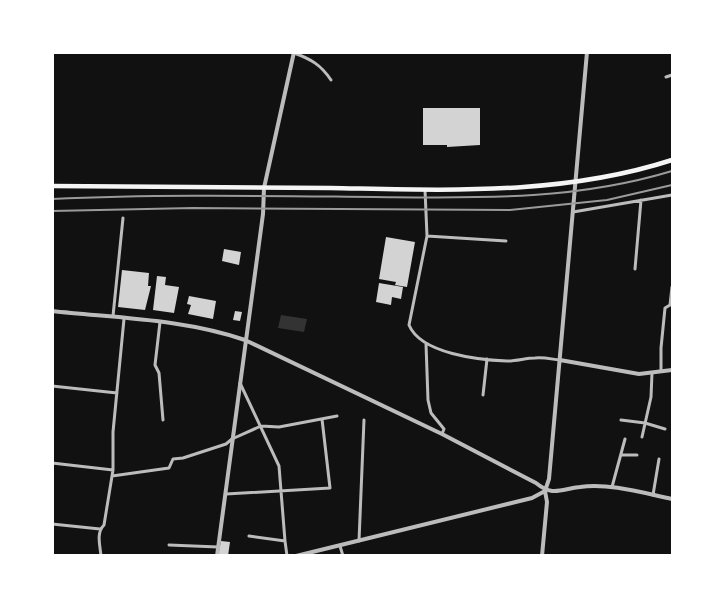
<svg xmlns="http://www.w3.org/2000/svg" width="725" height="608" font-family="Rubik,sans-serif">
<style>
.water{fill:#333}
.building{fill:#d3d3d3}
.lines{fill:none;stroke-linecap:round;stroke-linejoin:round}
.minor{stroke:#bcbcbc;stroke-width:3}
.tertiary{stroke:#bcbcbc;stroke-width:4}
.secondary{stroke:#f5f5f5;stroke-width:4.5}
.rail{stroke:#9a9a9a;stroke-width:2}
</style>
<rect width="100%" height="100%" fill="#111"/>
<path class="water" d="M 281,315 L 307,319 L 304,332 L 278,328 Z"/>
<path class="building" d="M 423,108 L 480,108 L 480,145 L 447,147 L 447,145 L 423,145 Z
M 386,237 L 415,242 L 407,287 L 395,285 L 396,282 L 379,279 Z
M 224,249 L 241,252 L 239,265 L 222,261 Z
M 122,270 L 149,273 L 148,286 L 151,286 L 145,310 L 118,307 Z
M 157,276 L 166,277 L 165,285 L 179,287 L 174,313 L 153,310 Z
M 379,283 L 403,287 L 401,299 L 392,297 L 391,305 L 376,302 Z
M 189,296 L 216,301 L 213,319 L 188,314 L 191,305 L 187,304 Z
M 235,311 L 242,312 L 240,321 L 233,320 Z
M 221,541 L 230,542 L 228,556 L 218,556 Z"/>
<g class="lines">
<path class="minor" d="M 294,53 C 311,59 321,65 331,80
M 666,77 L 672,75
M 425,190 L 427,236 L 409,325 C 421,354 480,360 507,361 C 517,361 526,358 535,358 C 543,357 551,359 559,360
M 573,212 L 672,195
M 427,236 L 506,241
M 635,269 L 641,200
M 672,287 L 670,305 L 672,305
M 113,316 L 123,218
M 160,322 L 155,365 L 159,373 L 163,420
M 426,344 L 428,400 L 431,413 L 444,429 L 442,434
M 661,371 L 661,348 L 665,308 L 670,305
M 240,383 L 279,466 L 285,541
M 52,386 L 117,393
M 483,395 L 487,359
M 621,420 L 645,423 L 665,429
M 642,437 L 651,397 L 652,373
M 621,455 L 637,455
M 52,463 L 113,470
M 112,476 L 169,468 L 173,459 L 183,458 L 226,444 L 232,439 L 261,426 L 279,427 L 337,416
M 612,487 L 625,439
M 226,494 L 330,488 L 322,419
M 653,495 L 659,459
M 52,524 L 100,529
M 249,536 L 285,541 L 287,556
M 359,541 L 364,420
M 169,545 L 218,547
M 340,546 L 343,556
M 101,556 C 100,545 96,533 104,525 L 113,470 L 113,432 L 124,319"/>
<path class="tertiary" d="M 52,311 C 116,318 184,319 245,340 L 442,434 L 536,483 C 553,497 561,489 580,487 C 610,483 643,493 672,499
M 560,360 L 639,374 L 672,370
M 217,556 L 263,214 L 264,188 L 294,52
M 296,556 L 532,498 L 545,491
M 542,556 L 547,502 L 545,491 L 549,479 L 587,52"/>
<path class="secondary" d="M 52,186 C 145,187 237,187 330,188 C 445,190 561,196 672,160"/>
<path class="rail" d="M 52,199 C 160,194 268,196 375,197 C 477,198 573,201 672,171
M 52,211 L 193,208 L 510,210 L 607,200 L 672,185"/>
</g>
<rect width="725" height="608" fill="none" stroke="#ffffff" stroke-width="108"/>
</svg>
